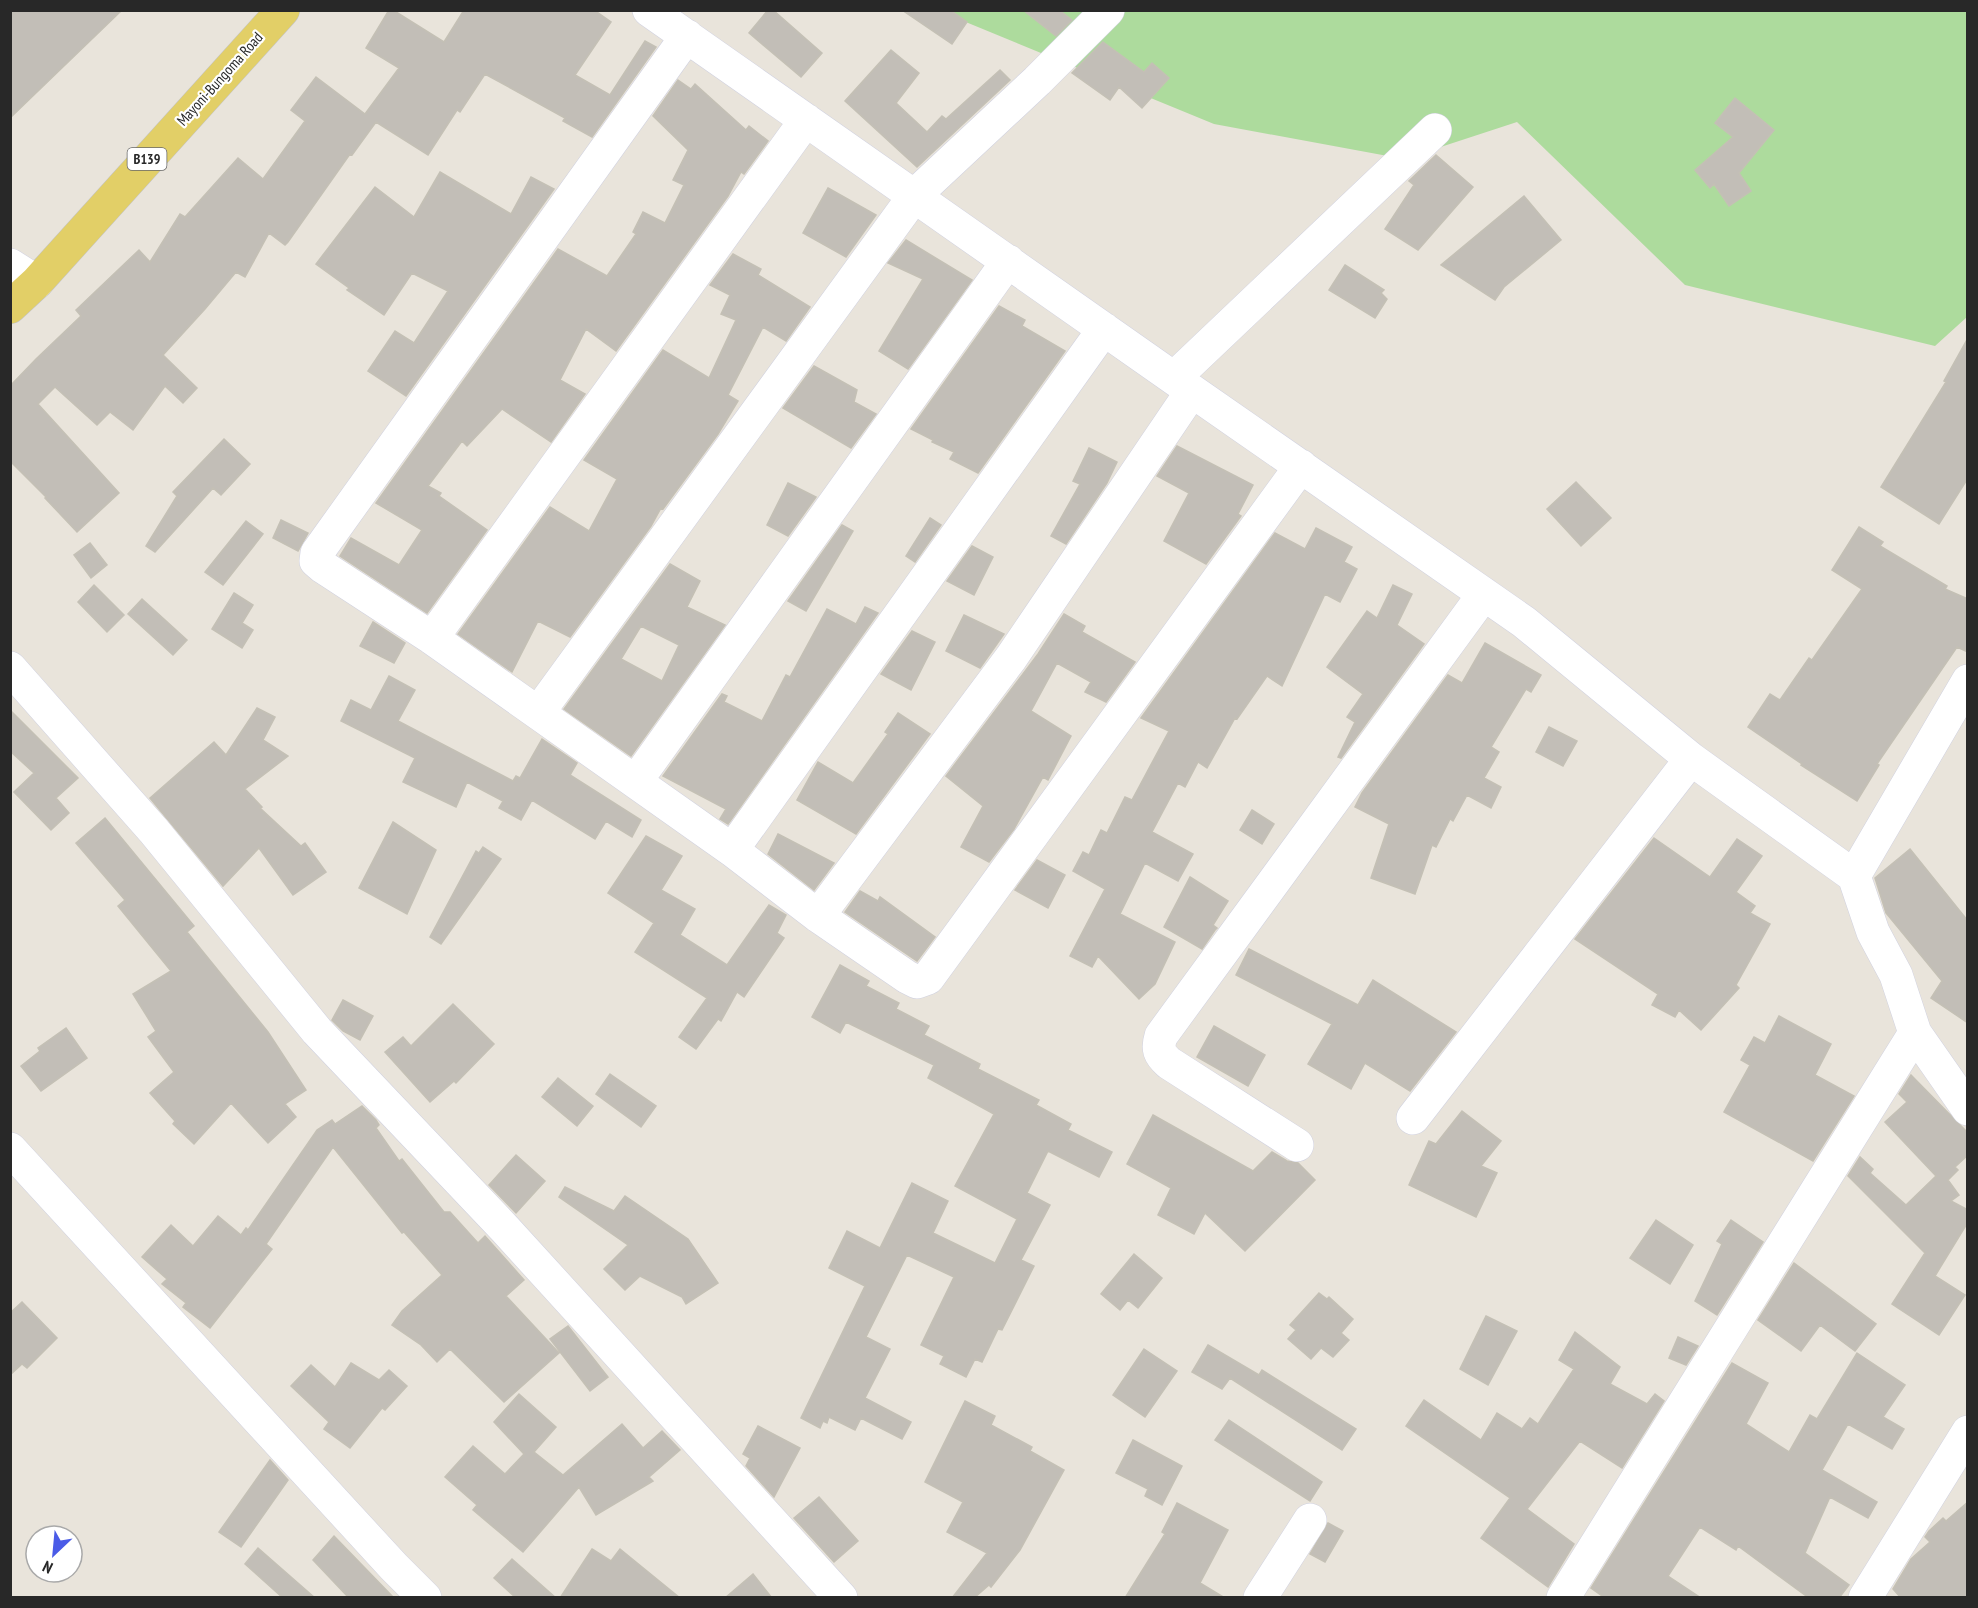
<svg xmlns="http://www.w3.org/2000/svg" width="1978" height="1608" font-family="'PT Sans Narrow',sans-serif">
<style>
.green{fill:#addb9d}
.building{fill:#c2beb7;stroke:#c4c0b5;stroke-width:1.5;fill-rule:evenodd}
.lines{fill:none;stroke-linecap:round;stroke-linejoin:round}
.minor-casing{stroke:#d1d2e0;stroke-width:34}
.major-casing{stroke:#c3c3c3;stroke-width:34}
.minor{stroke:#fff;stroke-width:33}
.major{stroke:#e2cf67;stroke-width:33}
.labels{text-anchor:middle;stroke-width:4.5;stroke-linejoin:round;paint-order:stroke}
.shield{fill:#fff;stroke:#686868;stroke-width:1.5}
.shield-label{font-size:14px;font-weight:bold;fill:#282828}
.street-label{font-size:15px;fill:#282828;stroke:#fff}
</style>
<rect width="100%" height="100%" fill="#e9e4db"/>
<path class="green" d="M 939,11 L 1967,11 L 1967,317 L 1935,346 L 1685,285 L 1517,122 L 1404,159 L 1214,124 Z"/>
<path class="building" d="M 10,10 L 122,10 L 10,118 Z
M 389,10 L 393,10 L 444,42 L 464,10 L 594,10 L 611,22 L 575,75 L 610,95 L 645,41 L 656,47 L 592,137 L 563,121 L 565,118 L 485,74 L 460,112 L 457,110 L 428,155 L 376,122 L 352,155 L 350,154 L 288,242 L 285,245 L 269,233 L 245,277 L 236,272 L 205,309 L 163,355 L 197,388 L 183,403 L 165,386 L 133,430 L 110,412 L 97,425 L 55,387 L 38,404 L 119,493 L 77,532 L 45,498 L 46,497 L 10,461 L 10,386 L 36,359 L 81,316 L 76,310 L 139,250 L 150,262 L 180,214 L 185,217 L 238,158 L 263,179 L 305,121 L 291,110 L 316,77 L 365,114 L 399,68 L 366,48 Z
M 768,10 L 773,10 L 822,53 L 801,77 L 749,33 Z
M 902,10 L 950,10 L 967,22 L 952,44 Z
M 1023,10 L 1059,10 L 1072,20 L 1056,36 Z
M 1103,42 L 1144,72 L 1152,63 L 1169,78 L 1142,108 L 1119,87 L 1110,100 L 1072,73 Z
M 891,50 L 919,73 L 896,103 L 927,132 L 942,116 L 946,119 L 1000,70 L 1010,80 L 917,167 L 845,101 Z
M 678,80 L 691,89 L 695,84 L 746,130 L 749,126 L 768,141 L 744,174 L 741,172 L 728,196 L 616,351 L 586,329 L 560,380 L 585,394 L 551,442 L 502,409 L 467,446 L 462,441 L 428,486 L 441,493 L 439,496 L 487,530 L 427,613 L 340,556 L 351,538 L 399,565 L 422,530 L 376,503 L 558,249 L 607,276 L 636,234 L 633,232 L 643,212 L 665,223 L 684,185 L 673,180 L 688,150 L 653,116 Z
M 1735,98 L 1774,130 L 1739,173 L 1751,191 L 1729,206 L 1714,184 L 1710,188 L 1695,170 L 1733,137 L 1715,123 Z
M 1436,155 L 1473,187 L 1418,250 L 1385,229 L 1414,185 L 1409,181 Z
M 440,172 L 511,214 L 531,177 L 554,189 L 406,396 L 368,371 L 395,331 L 414,343 L 448,291 L 412,273 L 384,315 L 347,290 L 349,288 L 316,264 L 375,187 L 414,217 Z
M 828,188 L 876,215 L 846,257 L 803,233 Z
M 1524,196 L 1561,240 L 1504,287 L 1495,300 L 1441,265 Z
M 906,240 L 972,280 L 908,369 L 879,351 L 923,279 L 888,263 Z
M 733,254 L 761,269 L 758,275 L 810,307 L 786,341 L 763,327 L 728,395 L 738,401 L 718,434 L 663,509 L 661,508 L 651,526 L 570,637 L 538,621 L 512,672 L 458,634 L 550,507 L 589,531 L 617,479 L 584,460 L 663,350 L 709,378 L 736,320 L 721,314 L 730,295 L 710,285 Z
M 1345,265 L 1384,290 L 1381,293 L 1387,299 L 1375,318 L 1329,290 Z
M 999,306 L 1025,320 L 1022,326 L 1065,351 L 978,473 L 950,459 L 954,452 L 932,442 L 933,440 L 911,429 Z
M 1968,338 L 1968,478 L 1939,524 L 1881,487 L 1946,382 L 1944,381 Z
M 814,366 L 857,390 L 854,402 L 876,414 L 851,448 L 783,408 Z
M 224,439 L 250,464 L 221,495 L 213,488 L 155,552 L 146,546 L 177,496 L 173,492 Z
M 1177,446 L 1253,485 L 1238,514 L 1241,516 L 1206,564 L 1164,541 L 1189,493 L 1157,476 Z
M 1089,448 L 1117,462 L 1107,483 L 1066,544 L 1051,536 L 1080,484 L 1073,481 Z
M 1576,482 L 1611,518 L 1581,546 L 1547,509 Z
M 788,483 L 816,497 L 788,536 L 767,525 Z
M 930,518 L 941,525 L 915,562 L 906,556 Z
M 281,520 L 308,533 L 298,551 L 273,538 Z
M 246,521 L 263,534 L 223,585 L 205,572 Z
M 842,525 L 853,531 L 806,611 L 788,601 Z
M 1859,527 L 1883,542 L 1880,546 L 1947,586 L 1945,589 L 1968,599 L 1968,652 L 1957,647 L 1877,764 L 1879,765 L 1857,801 L 1801,765 L 1802,764 L 1748,727 L 1770,694 L 1780,700 L 1809,658 L 1812,660 L 1862,589 L 1832,570 Z
M 1316,528 L 1352,547 L 1344,562 L 1357,569 L 1340,602 L 1325,594 L 1282,686 L 1267,676 L 1237,719 L 1235,718 L 1207,768 L 1198,762 L 1185,787 L 1178,783 L 1152,832 L 1193,854 L 1178,881 L 1145,863 L 1120,914 L 1175,942 L 1155,984 L 1139,999 L 1098,956 L 1092,967 L 1070,956 L 1105,889 L 1073,871 L 1083,852 L 1089,855 L 1101,830 L 1107,833 L 1125,797 L 1132,800 L 1169,731 L 1141,718 L 1275,533 L 1305,549 Z
M 90,543 L 107,565 L 91,578 L 74,555 Z
M 972,546 L 993,557 L 974,595 L 947,581 Z
M 670,564 L 700,581 L 687,607 L 725,625 L 631,756 L 564,709 ZM 641,626 L 679,645 L 662,681 L 621,659 Z
M 94,585 L 124,615 L 107,632 L 78,602 Z
M 1393,585 L 1412,594 L 1397,625 L 1424,644 L 1341,758 L 1338,757 L 1355,722 L 1347,717 L 1363,694 L 1327,667 L 1367,611 L 1377,618 Z
M 234,593 L 253,605 L 242,623 L 253,630 L 242,648 L 212,629 Z
M 142,599 L 187,640 L 173,655 L 128,614 Z
M 865,607 L 878,613 L 728,824 L 720,819 L 726,809 L 663,776 L 722,694 L 727,696 L 724,702 L 762,721 L 786,675 L 790,677 L 827,609 L 856,624 Z
M 1064,614 L 1085,626 L 1082,632 L 1135,662 L 1106,702 L 1085,692 L 1091,682 L 1057,663 L 1031,711 L 1071,736 L 1048,780 L 1043,777 L 1014,829 L 989,862 L 961,847 L 983,806 L 946,776 L 1038,654 Z
M 964,615 L 1004,634 L 980,668 L 946,651 Z
M 373,622 L 405,643 L 394,663 L 360,646 Z
M 912,631 L 935,642 L 911,690 L 881,674 Z
M 1485,643 L 1541,675 L 1531,692 L 1526,689 L 1491,747 L 1499,752 L 1484,778 L 1501,787 L 1491,808 L 1467,795 L 1453,821 L 1450,819 L 1436,847 L 1432,845 L 1415,894 L 1371,878 L 1389,824 L 1355,807 L 1362,793 L 1448,675 L 1462,683 Z
M 389,676 L 415,690 L 398,721 L 513,781 L 516,776 L 520,778 L 542,739 L 577,763 L 570,775 L 641,820 L 632,837 L 606,821 L 595,839 L 532,800 L 521,820 L 499,808 L 503,801 L 467,782 L 456,807 L 403,782 L 415,758 L 341,721 L 351,700 L 371,710 Z
M 257,708 L 275,717 L 263,740 L 288,756 L 245,789 L 262,807 L 260,808 L 301,846 L 305,843 L 326,872 L 293,895 L 259,848 L 223,886 L 150,798 L 214,742 L 226,755 Z
M 10,710 L 78,778 L 56,798 L 69,813 L 51,830 L 14,792 L 34,773 L 10,751 Z
M 898,713 L 930,734 L 856,834 L 797,800 L 818,762 L 853,783 L 888,734 L 885,732 Z
M 1549,727 L 1577,741 L 1563,766 L 1536,752 Z
M 1252,810 L 1274,824 L 1262,844 L 1240,830 Z
M 105,818 L 194,926 L 187,932 L 268,1032 L 306,1090 L 285,1104 L 296,1117 L 268,1143 L 231,1103 L 194,1144 L 173,1124 L 175,1121 L 150,1093 L 174,1072 L 148,1037 L 156,1031 L 133,994 L 171,971 L 118,906 L 125,900 L 76,843 Z
M 393,822 L 436,850 L 407,914 L 359,888 Z
M 778,834 L 834,863 L 814,890 L 768,854 Z
M 646,836 L 682,856 L 661,890 L 695,909 L 680,935 L 727,965 L 769,905 L 786,915 L 777,933 L 784,938 L 744,997 L 737,992 L 721,1021 L 718,1019 L 696,1049 L 679,1037 L 707,998 L 635,952 L 654,923 L 608,893 Z
M 1654,838 L 1710,877 L 1737,839 L 1762,856 L 1736,892 L 1755,906 L 1750,913 L 1770,924 L 1736,985 L 1739,988 L 1701,1030 L 1679,1010 L 1675,1017 L 1652,1005 L 1658,994 L 1575,939 Z
M 483,847 L 501,859 L 441,944 L 430,937 L 476,851 L 479,853 Z
M 1910,849 L 1968,921 L 1968,1023 L 1931,998 L 1942,981 L 1886,913 L 1875,878 Z
M 1037,860 L 1065,875 L 1048,908 L 1015,890 Z
M 1190,877 L 1228,901 L 1213,925 L 1217,928 L 1215,930 L 1202,949 L 1164,927 Z
M 860,891 L 878,901 L 880,897 L 935,937 L 917,961 L 845,912 Z
M 1249,949 L 1358,1005 L 1373,980 L 1456,1032 L 1410,1091 L 1365,1063 L 1351,1089 L 1308,1064 L 1332,1024 L 1236,975 Z
M 840,965 L 869,981 L 866,986 L 899,1003 L 896,1009 L 929,1026 L 924,1035 L 980,1064 L 978,1069 L 1039,1100 L 1036,1105 L 1071,1124 L 1068,1130 L 1112,1152 L 1099,1177 L 1048,1151 L 1027,1193 L 1050,1205 L 1021,1260 L 1034,1266 L 1002,1330 L 998,1329 L 982,1362 L 975,1359 L 966,1377 L 940,1364 L 944,1356 L 921,1345 L 954,1277 L 907,1255 L 866,1337 L 890,1349 L 865,1398 L 911,1422 L 902,1439 L 861,1418 L 855,1430 L 829,1417 L 827,1423 L 823,1421 L 820,1428 L 801,1418 L 865,1286 L 829,1268 L 847,1231 L 880,1248 L 912,1183 L 948,1201 L 933,1233 L 995,1263 L 1017,1219 L 955,1186 L 994,1114 L 928,1078 L 934,1065 L 846,1022 L 840,1033 L 812,1017 Z
M 343,1000 L 373,1016 L 360,1040 L 343,1031 L 332,1020 Z
M 453,1004 L 494,1044 L 456,1083 L 454,1081 L 430,1102 L 385,1052 L 403,1037 L 411,1046 Z
M 1779,1016 L 1831,1044 L 1815,1075 L 1854,1096 L 1813,1161 L 1724,1112 L 1750,1065 L 1741,1060 L 1754,1037 L 1765,1043 Z
M 1214,1026 L 1265,1055 L 1248,1086 L 1197,1057 Z
M 66,1028 L 87,1058 L 41,1091 L 21,1066 L 40,1051 L 38,1048 Z
M 610,1074 L 656,1106 L 641,1127 L 596,1094 Z
M 1911,1075 L 1968,1133 L 1968,1155 L 1955,1167 L 1958,1170 L 1948,1180 L 1959,1195 L 1951,1201 L 1968,1210 L 1968,1222 L 1935,1276 L 1965,1295 L 1939,1335 L 1892,1304 L 1925,1253 L 1848,1176 L 1860,1157 L 1873,1169 L 1870,1173 L 1906,1205 L 1936,1176 L 1885,1122 L 1907,1102 L 1899,1094 Z
M 558,1078 L 593,1106 L 577,1126 L 542,1097 Z
M 362,1106 L 376,1120 L 379,1125 L 376,1128 L 399,1161 L 402,1159 L 444,1212 L 450,1212 L 478,1243 L 485,1236 L 524,1280 L 506,1296 L 559,1353 L 504,1402 L 450,1349 L 437,1362 L 421,1345 L 392,1325 L 402,1311 L 442,1275 L 404,1232 L 402,1233 L 333,1147 L 266,1244 L 272,1249 L 210,1328 L 183,1307 L 186,1303 L 162,1284 L 167,1279 L 142,1257 L 171,1225 L 193,1246 L 218,1216 L 241,1235 L 246,1228 L 248,1230 L 317,1130 L 332,1120 L 335,1124 Z
M 1462,1111 L 1501,1141 L 1481,1166 L 1497,1173 L 1476,1217 L 1409,1185 L 1429,1141 L 1436,1144 Z
M 1153,1115 L 1253,1171 L 1272,1152 L 1287,1161 L 1298,1163 L 1315,1180 L 1245,1251 L 1205,1213 L 1194,1234 L 1158,1215 L 1171,1188 L 1127,1164 Z
M 516,1155 L 545,1181 L 516,1213 L 489,1185 Z
M 565,1187 L 614,1211 L 625,1196 L 688,1239 L 718,1283 L 686,1304 L 682,1297 L 640,1276 L 625,1290 L 604,1269 L 628,1245 L 559,1197 Z
M 1656,1220 L 1693,1245 L 1670,1284 L 1630,1258 Z
M 1731,1220 L 1763,1242 L 1717,1315 L 1695,1301 L 1722,1244 L 1717,1241 Z
M 1134,1254 L 1162,1278 L 1138,1308 L 1128,1300 L 1120,1310 L 1101,1294 Z
M 1794,1263 L 1876,1324 L 1855,1351 L 1820,1325 L 1801,1351 L 1758,1320 Z
M 1319,1293 L 1327,1299 L 1329,1297 L 1353,1319 L 1341,1333 L 1349,1340 L 1333,1357 L 1321,1348 L 1311,1359 L 1288,1339 L 1296,1330 L 1290,1325 Z
M 22,1302 L 57,1338 L 27,1368 L 22,1364 L 10,1375 L 10,1313 Z
M 1486,1316 L 1517,1331 L 1488,1385 L 1460,1369 Z
M 568,1326 L 608,1377 L 590,1391 L 550,1339 Z
M 1575,1332 L 1620,1367 L 1610,1384 L 1647,1404 L 1655,1394 L 1664,1401 L 1622,1468 L 1580,1441 L 1527,1509 L 1574,1544 L 1548,1587 L 1481,1538 L 1510,1498 L 1406,1426 L 1424,1400 L 1481,1440 L 1497,1413 L 1522,1429 L 1530,1418 L 1538,1424 L 1574,1369 L 1559,1360 Z
M 1678,1337 L 1698,1346 L 1686,1365 L 1669,1358 Z
M 1208,1345 L 1259,1375 L 1262,1370 L 1356,1429 L 1342,1450 L 1230,1378 L 1222,1389 L 1192,1372 Z
M 1144,1349 L 1177,1371 L 1145,1417 L 1113,1395 Z
M 1857,1353 L 1905,1385 L 1883,1417 L 1904,1429 L 1892,1449 L 1848,1424 L 1822,1470 L 1877,1502 L 1868,1518 L 1830,1497 L 1805,1553 L 1849,1585 L 1839,1598 L 1809,1598 L 1738,1546 L 1736,1550 L 1700,1527 L 1668,1576 L 1701,1598 L 1605,1598 L 1591,1588 L 1732,1363 L 1768,1383 L 1746,1424 L 1789,1452 L 1810,1415 L 1817,1419 Z
M 351,1363 L 379,1380 L 389,1370 L 407,1386 L 385,1410 L 382,1408 L 350,1448 L 324,1429 L 329,1422 L 291,1386 L 311,1365 L 335,1387 Z
M 519,1394 L 556,1427 L 534,1452 L 563,1475 L 622,1424 L 643,1448 L 662,1431 L 680,1450 L 649,1477 L 653,1481 L 596,1515 L 579,1487 L 523,1552 L 473,1510 L 477,1505 L 445,1477 L 473,1446 L 505,1474 L 524,1454 L 494,1422 Z
M 965,1401 L 995,1416 L 991,1425 L 1032,1447 L 1030,1451 L 1064,1470 L 1020,1550 L 991,1587 L 989,1585 L 974,1598 L 952,1598 L 987,1553 L 947,1532 L 963,1502 L 925,1482 Z
M 1229,1420 L 1322,1482 L 1310,1501 L 1215,1440 Z
M 758,1426 L 800,1448 L 774,1497 L 746,1466 L 750,1458 L 743,1454 Z
M 1133,1440 L 1182,1466 L 1162,1505 L 1145,1496 L 1148,1489 L 1116,1473 Z
M 270,1460 L 288,1480 L 241,1547 L 219,1532 Z
M 819,1497 L 858,1541 L 834,1562 L 794,1518 Z
M 1968,1502 L 1968,1598 L 1901,1598 L 1893,1589 L 1911,1559 L 1930,1542 L 1925,1537 L 1929,1531 L 1943,1518 L 1946,1521 Z
M 1177,1503 L 1228,1530 L 1200,1583 L 1225,1598 L 1125,1598 L 1165,1534 L 1162,1532 Z
M 1328,1523 L 1343,1531 L 1325,1562 L 1310,1554 Z
M 334,1536 L 394,1598 L 349,1598 L 313,1560 Z
M 258,1548 L 315,1598 L 283,1598 L 245,1564 Z
M 592,1549 L 611,1561 L 620,1549 L 680,1598 L 560,1598 Z
M 512,1559 L 556,1598 L 516,1598 L 494,1578 Z
M 753,1574 L 772,1598 L 725,1598 Z"/>
<g class="lines">
<g class="minor-casing">
<path id="minor" d="M 649,10 L 1192,391 L 1524,622 L 1691,759 L 1854,876 L 1873,932 L 1896,975 L 1915,1033 L 1968,1109
M 687,36 L 317,553 L 316,561 L 323,567 L 432,638 L 732,850 L 818,916 L 907,977 L 917,982 L 928,978 L 1301,466
M 10,265 L 37,282
M 1174,378 L 1435,130
M 432,638 L 806,120
M 10,668 L 154,831 L 317,1031 L 505,1229 L 841,1598
M 538,713 L 915,195 L 1037,81 L 1108,10
M 636,781 L 1008,261
M 732,850 L 1104,329
M 1854,876 L 1968,681
M 818,916 L 1011,658 L 1192,391
M 1413,1118 L 1691,759
M 1297,1145 L 1169,1063 C 1159,1054 1157,1049 1161,1036 L 1484,594
M 10,1149 L 394,1567 L 425,1598
M 1260,1598 L 1310,1520
M 1563,1598 L 1915,1033
M 1865,1598 L 1968,1432"/>
</g>
<g class="major-casing">
<path id="major" d="M 10,307 L 37,282 L 283,10"/>
</g>
<use href="#minor" class="minor"/>
<use href="#major" class="major"/>
</g>
<g class="labels">
<rect class="shield" x="127.5" y="148" width="39" height="22" rx="4.5"/>
<g class="shield-label">
<text x="147" y="164">B139</text>
</g>
<g class="street-label">
<text transform="translate(220 79) rotate(-48)" y="5">Mayoni-Bungoma Road</text>
</g>
</g>
<rect width="1978" height="1608" fill="none" stroke="#282828" stroke-width="24"/>
<g transform="translate(54 1554) rotate(206)"><circle r="28" fill="#ffffff" stroke="#a9a9a9" stroke-width="1.5"/>
<path d="M0-4.5L10 22L0 15L-10 22Z" fill="#4a5be7"/>
<text y="-9" font-size="16" font-weight="bold" text-anchor="middle" fill="#282828">N</text>
</g>
</svg>
